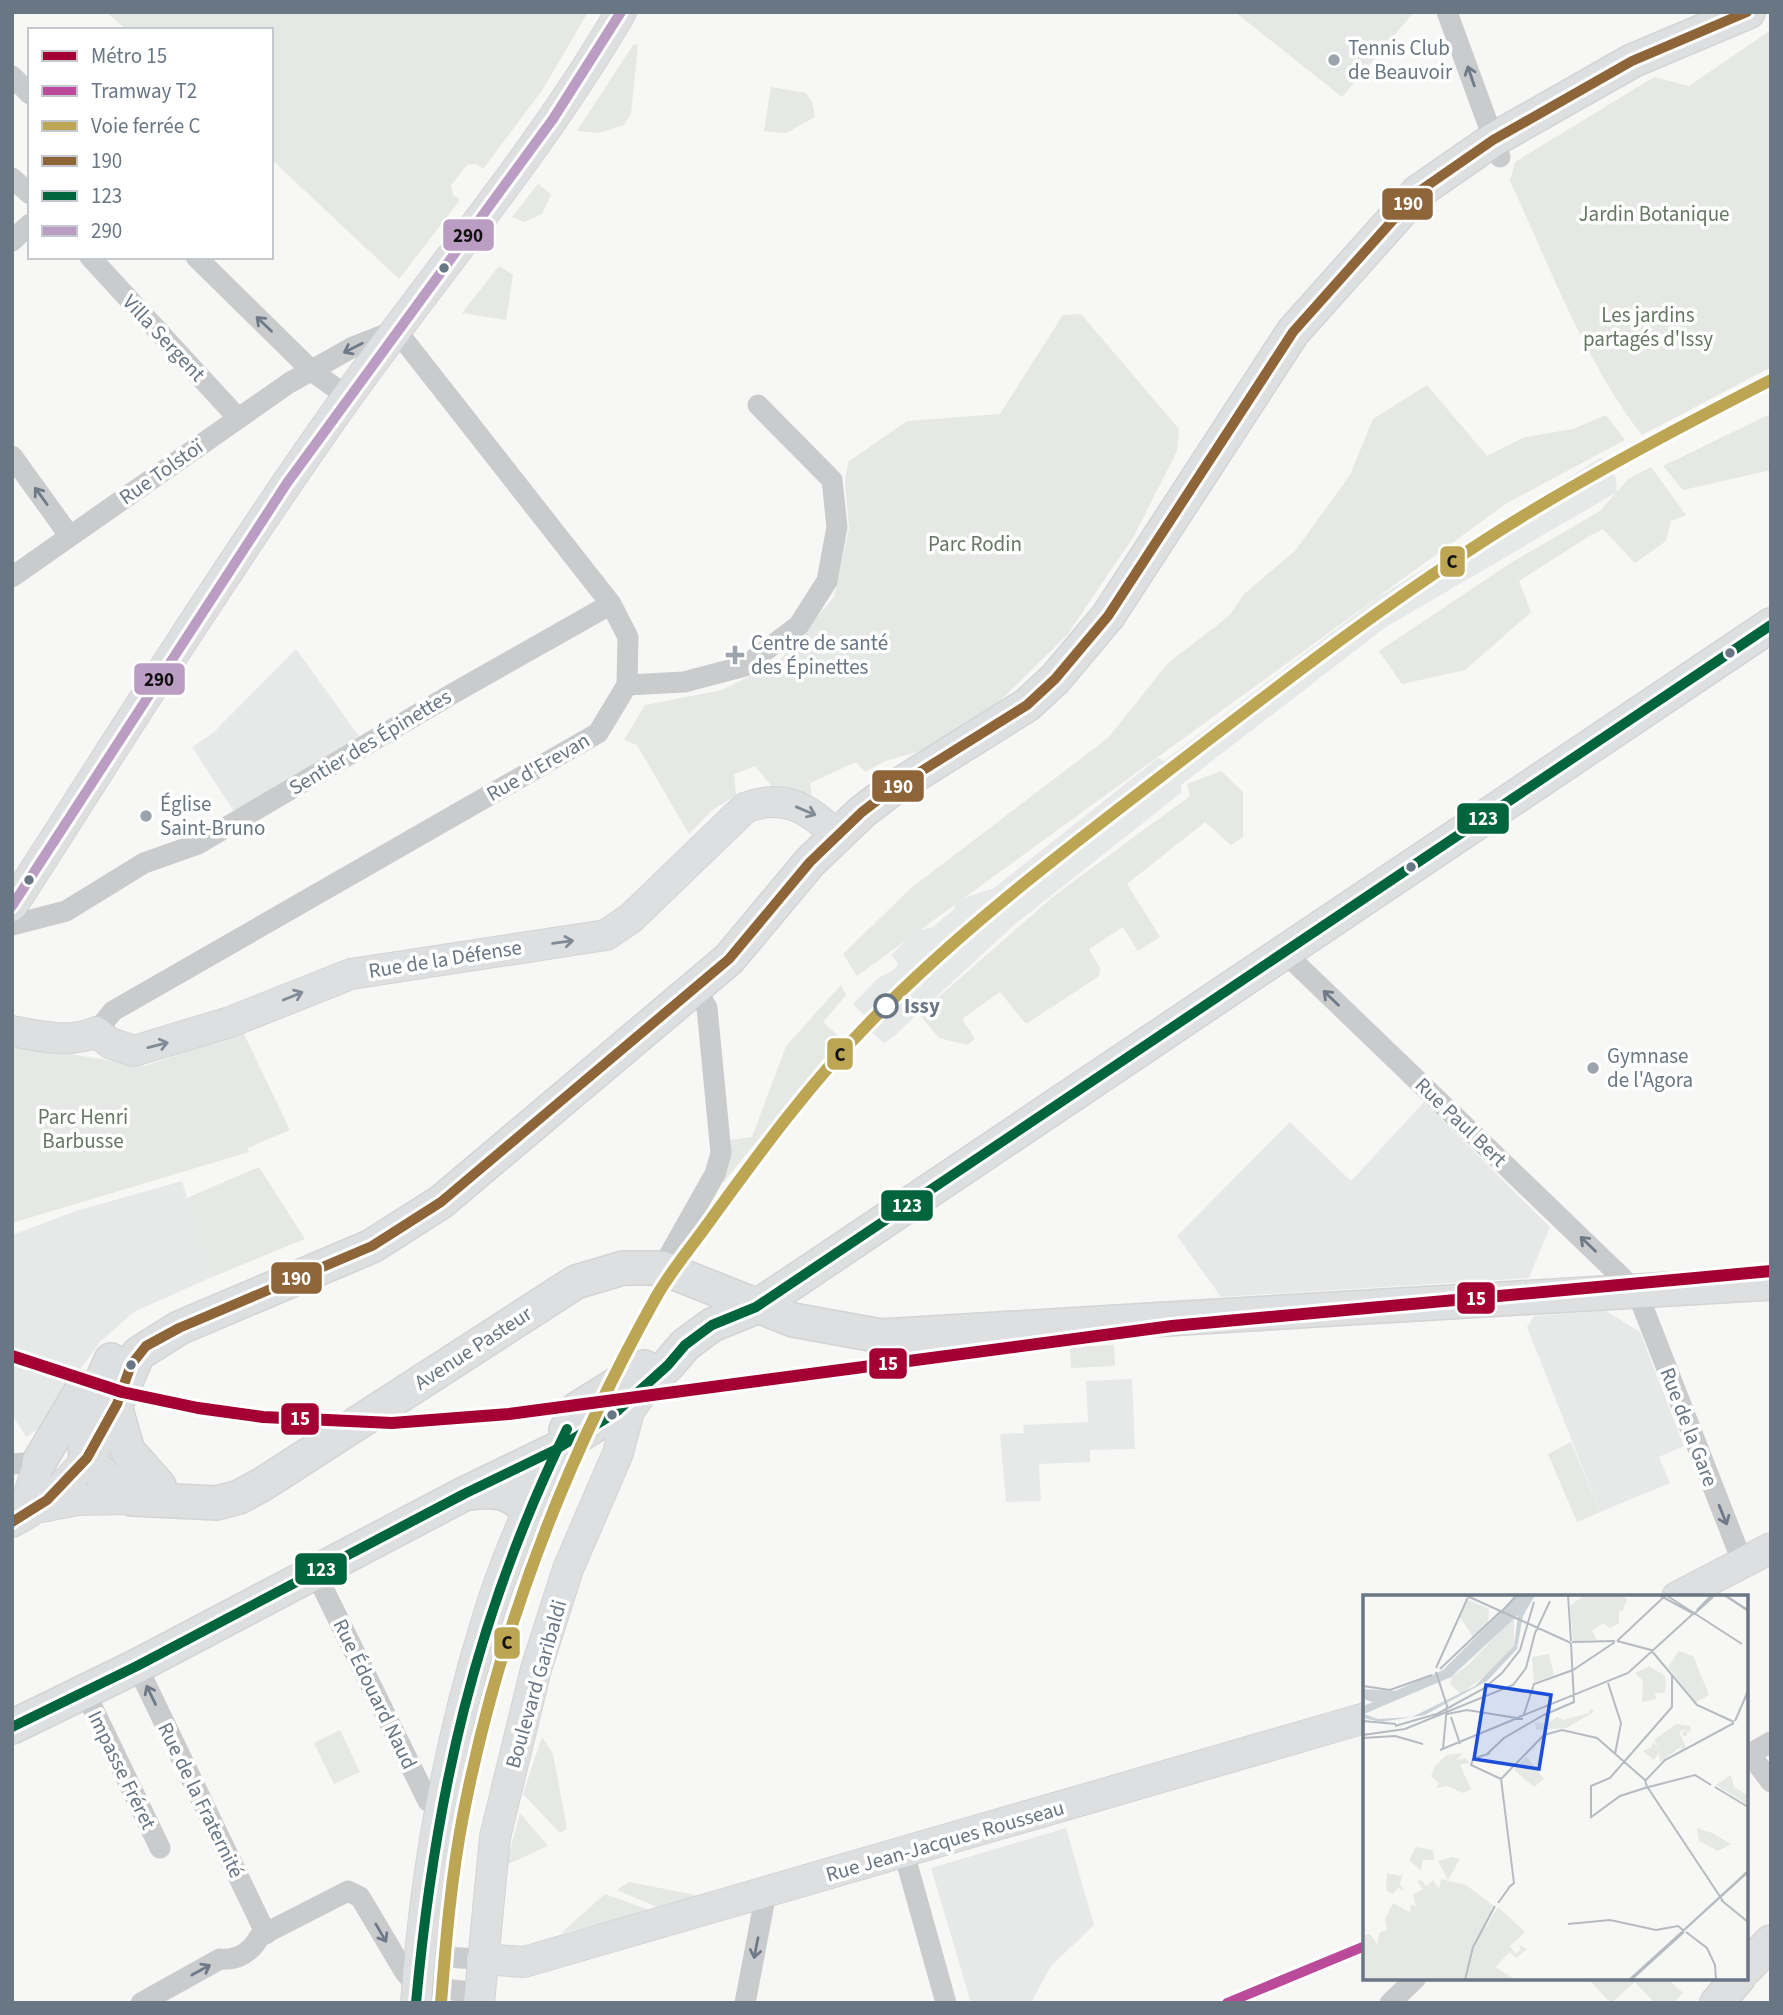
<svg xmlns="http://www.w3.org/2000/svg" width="1783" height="2015" font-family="'Source Sans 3',sans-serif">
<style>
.built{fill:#e7e9e9}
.green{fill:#e5e8e4}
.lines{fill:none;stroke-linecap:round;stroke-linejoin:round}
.street-tunnel{stroke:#ccd0d4;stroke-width:21;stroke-dasharray:21 10;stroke-linecap:butt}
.secondary-casing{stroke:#d3d4d4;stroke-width:32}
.primary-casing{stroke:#d3d4d4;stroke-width:36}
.street{stroke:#cacbcc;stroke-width:21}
.secondary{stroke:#dedfe0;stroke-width:30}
.primary{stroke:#dedfe0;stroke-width:33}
.bus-1-casing{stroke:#fff;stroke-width:16}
.bus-2-casing{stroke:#fff;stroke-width:16}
.bus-3-casing{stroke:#fff;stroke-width:16}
.bus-1{stroke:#8d6539;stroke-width:10}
.bus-2{stroke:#00643c;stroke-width:10}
.bus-3{stroke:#bb9cc2;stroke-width:10}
.rail-1-casing{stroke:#fff;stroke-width:18}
.rail-1{stroke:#bca654;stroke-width:12}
.tram-1-casing{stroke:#fff;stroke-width:16}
.tram-1{stroke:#bb4a9b;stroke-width:10}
.metro-1-casing{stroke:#fff;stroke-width:18}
.metro-1{stroke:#a50034;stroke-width:12}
.oneway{stroke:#6e7a88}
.oneway2{stroke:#808b96}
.poi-dot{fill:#9ba3ac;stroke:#fff;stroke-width:2.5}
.bus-dot{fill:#697684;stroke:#fff;stroke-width:2.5}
.stop-dot{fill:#fff;stroke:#697684;stroke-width:3.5}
.labels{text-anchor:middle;stroke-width:7;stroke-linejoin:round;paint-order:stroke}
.poi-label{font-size:21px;fill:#697684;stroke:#fff;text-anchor:start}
.park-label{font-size:21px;fill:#667763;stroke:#fff}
.street-label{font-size:21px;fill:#697684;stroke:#fff}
.stop-label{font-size:21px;font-weight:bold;fill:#697684;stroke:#fff;text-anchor:start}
.inset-road{fill:none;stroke:#b6bbc1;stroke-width:2}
.view{fill:#1d4ed8;fill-opacity:0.15;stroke:#1d4ed8;stroke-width:3.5}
.inset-edge{fill:none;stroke:#697684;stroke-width:3.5}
.line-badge{stroke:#fff;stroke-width:2.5}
.badge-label{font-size:19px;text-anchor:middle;font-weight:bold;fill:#fff}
.pale-badge-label{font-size:19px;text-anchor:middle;font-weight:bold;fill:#111}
</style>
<rect width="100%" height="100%" fill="#f7f7f6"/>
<path class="built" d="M 1600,458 L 1606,460 L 1616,478 L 1617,492 L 1386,627 L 1181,785 L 1181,793 L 1014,925 L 892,1038 L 884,1043 L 859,1022 L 865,1016 L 853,1004 L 878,978 L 894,970 L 898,963 L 891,955 L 916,931 L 933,927 L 955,908 L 955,901 L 994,888 L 1158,758 L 1164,761 L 1377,598 Z
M 296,649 L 361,739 L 254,803 L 233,810 L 192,747 L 212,734 Z
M 1424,1102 L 1550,1227 L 1529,1278 L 1221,1297 L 1177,1236 L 1290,1122 L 1351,1181 Z
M 182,1181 L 212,1277 L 134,1312 L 100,1342 L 37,1430 L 26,1437 L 12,1414 L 12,1235 L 76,1211 Z
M 1606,1311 L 1640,1332 L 1684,1446 L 1659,1457 L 1670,1483 L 1600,1512 L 1527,1327 L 1534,1316 Z
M 1132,1379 L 1135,1449 L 1090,1450 L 1090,1462 L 1039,1464 L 1041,1501 L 1006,1502 L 1000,1434 L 1024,1433 L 1023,1425 L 1088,1422 L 1086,1381 Z
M 1066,1828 L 1094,1925 L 1051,1966 L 1031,2003 L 971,2003 L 931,1868 Z"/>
<path class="green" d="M 106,12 L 588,12 L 543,89 L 483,169 L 476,164 L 467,165 L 451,185 L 453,195 L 460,200 L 399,279 L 271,159 L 271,30 L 127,30 Z
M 1235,12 L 1414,12 L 1342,97 Z
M 1771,30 L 1771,367 L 1642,435 C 1584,361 1550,266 1510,181 L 1515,162 L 1654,77 L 1689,86 Z
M 638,44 L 631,114 L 624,125 L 599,133 L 577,131 L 633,45 Z
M 771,87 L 806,93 L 812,102 L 815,117 L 786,133 L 764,131 Z
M 538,184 L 551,194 L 542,214 L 524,222 L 512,217 Z
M 499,266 L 513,275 L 506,320 L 462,313 Z
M 1081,314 L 1179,429 L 1177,451 L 1134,536 L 1067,635 L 999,702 L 921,751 L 885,761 L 865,772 L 856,762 L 810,783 L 812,795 L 773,788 L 755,766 L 734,774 L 736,795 L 711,811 L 689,834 L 637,745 L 624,740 L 645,705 L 722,690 L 778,662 L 834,597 L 849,528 L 845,482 L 848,462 L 907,421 L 1000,414 L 1063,315 Z
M 1427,385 L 1487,456 L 1525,437 L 1573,429 L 1606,415 L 1625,440 L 1507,503 L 857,976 L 843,954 L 911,888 L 1108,738 L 1168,663 L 1229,616 L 1244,594 L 1295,551 L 1350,475 L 1373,419 Z
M 1770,414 L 1771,470 L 1683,490 L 1663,466 Z
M 1651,467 L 1686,515 L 1671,521 L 1666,541 L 1635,563 L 1603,529 L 1591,535 L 1519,581 L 1531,612 L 1465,670 L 1402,684 L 1379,651 L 1509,564 L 1600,511 L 1628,479 Z
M 1221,771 L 1243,792 L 1243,837 L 1231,845 L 1205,822 L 1127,884 L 1160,937 L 1138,951 L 1123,927 L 1089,949 L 1100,968 L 1099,976 L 1026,1024 L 1000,992 L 962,1019 L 975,1039 L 967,1045 L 939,1038 L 919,1014 L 1055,895 L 1190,796 L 1187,784 Z
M 841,985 L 846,995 L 823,1022 L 841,1038 L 723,1183 L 729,1140 L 752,1137 L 786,1046 Z
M 243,1032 L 290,1130 L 247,1148 L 249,1152 L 12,1223 L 12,1045 L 145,1066 Z
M 259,1167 L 305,1239 L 212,1277 L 187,1198 Z
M 1114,1345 L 1115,1366 L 1071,1368 L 1070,1347 Z
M 1571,1442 L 1600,1512 L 1577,1522 L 1548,1454 Z
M 340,1730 L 360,1772 L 334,1784 L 314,1743 Z
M 542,1737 L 553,1754 L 567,1829 L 560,1833 L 523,1794 Z
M 520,1813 L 548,1846 L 506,1865 Z
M 629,1882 L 701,1896 L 657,1907 L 617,1890 Z
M 605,1894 L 649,1910 L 560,1934 Z
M 1587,1978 L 1667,1978 L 1683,1993 L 1673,2003 L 1655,2003 L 1635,1982 L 1611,2003 Z"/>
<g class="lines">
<path class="street-tunnel" d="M 439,1956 L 460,1958"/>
<g class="secondary-casing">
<path id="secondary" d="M 12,906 C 116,744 218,581 328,424 C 424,286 536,158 621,12
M 12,1031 C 41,1036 69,1044 96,1032 L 110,1043 L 134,1051 L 230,1022 L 351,974 L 606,935 L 631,918 L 745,808 C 783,793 810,808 835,835
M 41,1507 L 77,1500 L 132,1499
M 12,1522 C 43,1506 64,1487 86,1460
M 12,1522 L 28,1498 L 39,1462
M 1677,1597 L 1771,1548
M 482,1959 L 524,1962 L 1365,1718
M 416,2003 C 425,1873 449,1741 488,1617 C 505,1560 531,1504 555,1450
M 479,2003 L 495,1837 L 536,1669 L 568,1569 L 618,1453 L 629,1411 L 643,1391"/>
</g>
<g class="primary-casing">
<path id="primary" d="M 111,1360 L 84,1422 L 86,1460 L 132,1499 L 217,1503 L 239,1497 L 263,1484 L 576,1282 L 623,1268 L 662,1268 L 793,1320 L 881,1336 L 1771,1283
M 115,1406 L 128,1451 L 159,1486
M 566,1430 L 577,1409 L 644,1367
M 86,1460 L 104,1431 L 138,1354 L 179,1328 L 372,1246 L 441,1202 L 729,959 L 810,862 L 862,812 L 888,792 L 1027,705 L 1055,679 L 1108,616 L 1293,332 L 1418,192 L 1493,140 L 1632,61 L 1748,12
M 39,1462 L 83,1388
M 470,1493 C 496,1490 510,1491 528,1511
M 12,1727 L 137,1666 L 464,1494 L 555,1450 L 615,1413 L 668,1365 L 685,1345 L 712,1325 L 756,1307 L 801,1277 L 1771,625
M 1746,1968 L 1771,1942
M 1717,2003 L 1738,1978"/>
</g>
<path class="street" d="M 1447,12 L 1500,157
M 12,76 L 30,94
M 12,178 L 30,194
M 12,241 L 30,224
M 90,257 L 238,418
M 196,257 L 313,372 L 348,397
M 12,456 L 69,535
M 12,577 L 289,383 L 353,347 L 396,330 L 611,604 L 628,637 L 627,685 L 598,733 L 113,1011 L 96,1032
M 627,685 L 684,682 L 745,666 L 799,625 L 827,581 L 837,527 L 832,480 L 758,405
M 12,925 L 66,911 L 144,863 L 198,844 L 452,694 L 611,604
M 1285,953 L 1637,1292 L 1742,1561
M 662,1268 L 715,1174 L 721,1153 L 707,1008 L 696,989
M 12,1464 L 39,1462
M 316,1574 L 428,1801 L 441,1807
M 137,1666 L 266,1934
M 85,1692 L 160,1848
M 1750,1754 L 1771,1782
M 1746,1756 L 1771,1742
M 904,1853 L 946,2003
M 460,1958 L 482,1959
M 141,2003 L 220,1959 C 238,1961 251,1952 260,1936 L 348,1891 L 360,1897 L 404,1971 L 417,1986 L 479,1993
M 745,2003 L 766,1893
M 1390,2003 L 1416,1978"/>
<use href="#secondary" class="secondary"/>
<use href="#primary" class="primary"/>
<g class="bus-1-casing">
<path id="bus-1" d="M 12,1522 L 47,1500 L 87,1458 L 117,1404 L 131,1365 L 146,1346 L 179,1328 L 372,1246 L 441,1202 L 729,959 L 810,862 L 862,812 L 888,792 L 1027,705 L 1055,679 L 1108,616 L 1293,332 L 1418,192 L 1493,140 L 1632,61 L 1747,12"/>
</g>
<g class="bus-2-casing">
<path id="bus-2" d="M 12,1727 L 137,1666 L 464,1494 L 555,1450 L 615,1413 L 668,1365 L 685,1345 L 712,1325 L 756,1307 L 1771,625
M 416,2003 C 435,1796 475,1617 567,1429"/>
</g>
<g class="bus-3-casing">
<path id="bus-3" d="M 12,906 L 287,483 L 553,119 L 621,12"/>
</g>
<use href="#bus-1" class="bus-1"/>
<use href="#bus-2" class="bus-2"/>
<use href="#bus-3" class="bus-3"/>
<g class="rail-1-casing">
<path id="rail-1" d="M 441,2003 C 446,1940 451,1878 463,1816 C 498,1635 565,1460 655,1299 C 671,1270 693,1245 712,1218 C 762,1149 812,1081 872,1020 C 965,925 1072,845 1177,764 C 1291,676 1405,588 1528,513 C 1607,465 1689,422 1771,380"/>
</g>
<use href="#rail-1" class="rail-1"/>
<g class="tram-1-casing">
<path id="tram-1" d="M 1227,2003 L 1365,1946"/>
</g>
<use href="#tram-1" class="tram-1"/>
<g class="metro-1-casing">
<path id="metro-1" d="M 12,1356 L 122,1392 L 198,1408 L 263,1417 L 392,1423 L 509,1414 L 1172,1326 L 1771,1271"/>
</g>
<use href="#metro-1" class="metro-1"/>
</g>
<defs><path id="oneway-shaft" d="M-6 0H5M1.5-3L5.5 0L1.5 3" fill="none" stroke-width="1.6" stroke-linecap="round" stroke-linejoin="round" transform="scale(1.75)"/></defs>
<g class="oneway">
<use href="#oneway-shaft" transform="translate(1471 76) rotate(-109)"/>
<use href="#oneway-shaft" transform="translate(264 324) rotate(-136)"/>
<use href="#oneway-shaft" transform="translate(353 348) rotate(153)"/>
<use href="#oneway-shaft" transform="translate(41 496) rotate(-126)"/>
<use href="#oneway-shaft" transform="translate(1331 998) rotate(-136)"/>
<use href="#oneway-shaft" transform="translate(1588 1244) rotate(-136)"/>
<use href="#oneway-shaft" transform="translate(1723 1515) rotate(68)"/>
<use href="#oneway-shaft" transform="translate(151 1695) rotate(-116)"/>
<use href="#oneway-shaft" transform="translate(381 1933) rotate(60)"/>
<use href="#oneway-shaft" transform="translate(756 1948) rotate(101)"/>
<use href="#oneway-shaft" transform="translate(201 1970) rotate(-29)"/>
</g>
<g class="oneway2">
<use href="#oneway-shaft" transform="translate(806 811) rotate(23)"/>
<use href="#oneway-shaft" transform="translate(563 942) rotate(-8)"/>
<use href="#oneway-shaft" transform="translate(293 996) rotate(-22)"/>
<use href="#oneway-shaft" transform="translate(158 1045) rotate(-14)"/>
</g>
<g class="poi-dot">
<circle cx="1334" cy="60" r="7"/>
<path d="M731.5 644.5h7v7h7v7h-7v7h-7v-7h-7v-7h7z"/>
<circle cx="146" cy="816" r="7"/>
<circle cx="1593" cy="1068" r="7"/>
</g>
<g class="bus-dot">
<circle cx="444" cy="268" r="6"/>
<circle cx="1730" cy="653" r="6"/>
<circle cx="1411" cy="867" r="6"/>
<circle cx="29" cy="880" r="6"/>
<circle cx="131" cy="1365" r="6"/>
<circle cx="612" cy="1415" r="6"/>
</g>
<circle class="stop-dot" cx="886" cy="1006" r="11"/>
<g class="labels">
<g class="poi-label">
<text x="1348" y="55">Tennis Club<tspan x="1348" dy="24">de Beauvoir</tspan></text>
<text x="751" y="650">Centre de santé<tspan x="751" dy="24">des Épinettes</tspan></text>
<text x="160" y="811">Église<tspan x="160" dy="24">Saint-Bruno</tspan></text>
<text x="1607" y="1063">Gymnase<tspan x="1607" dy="24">de l'Agora</tspan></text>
</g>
<g class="park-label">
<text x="1654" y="221">Jardin Botanique</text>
<text x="1648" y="322">Les jardins<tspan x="1648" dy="24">partagés d'Issy</tspan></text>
<text x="975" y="551">Parc Rodin</text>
<text x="83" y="1124">Parc Henri<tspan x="83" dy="24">Barbusse</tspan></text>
</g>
<g class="street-label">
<text transform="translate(164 338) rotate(47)" y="7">Villa Sergent</text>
<text transform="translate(161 472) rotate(-35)" y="7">Rue Tolstoï</text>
<text transform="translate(370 742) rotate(-31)" y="7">Sentier des Épinettes</text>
<text transform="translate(538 767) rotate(-30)" y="7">Rue d'Erevan</text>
<text transform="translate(445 959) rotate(-9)" y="7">Rue de la Défense</text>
<text transform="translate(1461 1122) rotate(44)" y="7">Rue Paul Bert</text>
<text transform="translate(473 1348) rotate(-33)" y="7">Avenue Pasteur</text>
<text transform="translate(1689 1427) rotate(69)" y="7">Rue de la Gare</text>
<text transform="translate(536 1684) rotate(-74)" y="7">Boulevard Garibaldi</text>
<text transform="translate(375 1694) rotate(64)" y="7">Rue Édouard Naud</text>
<text transform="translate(122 1770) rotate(64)" y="7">Impasse Fréret</text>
<text transform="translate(201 1800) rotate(64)" y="7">Rue de la Fraternité</text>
<text transform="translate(945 1841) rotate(-16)" y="7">Rue Jean-Jacques Rousseau</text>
</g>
<g class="stop-label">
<text x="904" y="1013">Issy</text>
</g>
</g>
<g transform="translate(1363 1595)">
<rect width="385" height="385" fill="#f7f7f6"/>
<path d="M 221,0 L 259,0 L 264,5 L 259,17 L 256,15 L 256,28 L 247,33 L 240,28 L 229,36 L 234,45 L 210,46 L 207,11 ZM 105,5 L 126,14 L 125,27 L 110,42 L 97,22 ZM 151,22 L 151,51 L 135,71 L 98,99 L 87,89 L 89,82 L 81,87 L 104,71 ZM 316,56 L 330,61 L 346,100 L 333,107 L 305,72 ZM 186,59 L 191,80 L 171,87 L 169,62 ZM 286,71 L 302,81 L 303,93 L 301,98 L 292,98 L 293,104 L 279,107 L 280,86 L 272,78 ZM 227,113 L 231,117 L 203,133 L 173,135 L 172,127 L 183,129 L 194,122 L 200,125 L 226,118 ZM 313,129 L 327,131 L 328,138 L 325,135 L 324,140 L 321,142 L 319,138 L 324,134 L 316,137 L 323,152 L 317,155 L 319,151 L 297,167 L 296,158 L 291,165 L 280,156 L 289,152 L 289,147 L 295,152 L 291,145 ZM 100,158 L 93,165 L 103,163 L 107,168 L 97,170 L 108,194 L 100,198 L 84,191 L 73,193 L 76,188 L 68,181 L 72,171 L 84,160 ZM 163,161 L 181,184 L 171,192 L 151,175 ZM 368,180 L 371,192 L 384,200 L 385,210 L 353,190 ZM 334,233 L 349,238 L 368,249 L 355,256 L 336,246 ZM 53,252 L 70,255 L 71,265 L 60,265 L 58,276 L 46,265 ZM 89,262 L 97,264 L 85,285 L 75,266 ZM 40,277 L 37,289 L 41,296 L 35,293 L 30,299 L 23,295 L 24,278 L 38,281 ZM 58,284 L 63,291 L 70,285 L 76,294 L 78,284 L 103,290 L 131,311 L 101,385 L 0,385 L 2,340 L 7,339 L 14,349 L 17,337 L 24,335 L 22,324 L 30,308 L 48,318 L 47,310 L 53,311 L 50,300 L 60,294 L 54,287 ZM 135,312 L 162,337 L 147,351 L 152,359 L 158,355 L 156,350 L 164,354 L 153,363 L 147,357 L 132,372 L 153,385 L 103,385 L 112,350 Z" fill="#e5e8e4"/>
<path d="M 155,0 L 172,0 L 160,21 L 154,54 L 124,86 L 62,120 L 18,127 L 0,123 L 0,111 L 10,107 L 0,104 L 0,94 L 32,96 L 80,75 ZM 155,20 L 151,51 L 112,91 L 49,122 L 15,124 L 1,119 L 88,82 Z" fill="#ccd3d6" fill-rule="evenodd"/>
<path class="inset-road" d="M 102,0 L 208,48M 205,0 L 208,46M 296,0 L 331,19 L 350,2M 303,0 L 379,49M 361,0 L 385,16M 362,0 L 385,15M 334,15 L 349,0M 139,16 L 154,0M 254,46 L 288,55 L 334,110 L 371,127M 254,46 L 303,0M 209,47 L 252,46M 73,73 L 106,0M 77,74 L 138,16M 73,77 L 84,111 L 80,154M 245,88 L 258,128 L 252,159M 0,91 L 27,95 L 69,80M 74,119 L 120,94 L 139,78 L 157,55 L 171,7M 84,119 L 104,115 L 160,124M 161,119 L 171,89 L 210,75 L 252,47M 181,120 L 211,107 L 208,48M 88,122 L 97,149M 156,122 L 265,78 L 332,17M 0,126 L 33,129M 372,126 L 385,96M 32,131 L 77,118M 0,140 L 42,134 L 150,90 L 163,73 L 172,38 L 187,6M 0,143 L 32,141 L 60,149M 77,155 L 157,122M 127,158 L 110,164 L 108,170 L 138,184 L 151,288 L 145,293M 123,160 L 141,143 L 184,118M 138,184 L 181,140 L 199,135 L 234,143 L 282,185 L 284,192M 282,186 L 302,165 L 371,128M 283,190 L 360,306M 352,192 L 385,212M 227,223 L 257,201 L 282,193 L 332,180 L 348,190M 228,223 L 228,191 L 247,183 L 309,112 L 309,79M 358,305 L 385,327M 135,308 L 148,290M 205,329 L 247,325 L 293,335 L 315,331 L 320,335M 322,334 L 385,276M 323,337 L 344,353 L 352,370 L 353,385M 102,385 L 110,352 L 132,311M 266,385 L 385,277M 268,385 L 321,337"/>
<path class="view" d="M 123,90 L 188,100 L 176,174 L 111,164 Z"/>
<rect width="385" height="385" class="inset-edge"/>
</g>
<g class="line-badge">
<rect x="1381" y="187" width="53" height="34" rx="7" fill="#8d6539"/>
<rect x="442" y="218" width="53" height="34" rx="7" fill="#bb9cc2"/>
<rect x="1439" y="545" width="27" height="33" rx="7" fill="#bca654"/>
<rect x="133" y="662" width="53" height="34" rx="7" fill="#bb9cc2"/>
<rect x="871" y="769" width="54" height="34" rx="7" fill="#8d6539"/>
<rect x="1456" y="802" width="54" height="33" rx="7" fill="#00643c"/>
<rect x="826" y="1037" width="28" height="34" rx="7" fill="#bca654"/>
<rect x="880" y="1189" width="54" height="33" rx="7" fill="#00643c"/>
<rect x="270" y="1261" width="53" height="34" rx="7" fill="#8d6539"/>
<rect x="1456" y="1281" width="40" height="34" rx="7" fill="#a50034"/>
<rect x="868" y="1347" width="40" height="33" rx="7" fill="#a50034"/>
<rect x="280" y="1402" width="40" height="34" rx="7" fill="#a50034"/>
<rect x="294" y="1552" width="54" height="34" rx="7" fill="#00643c"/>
<rect x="493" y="1626" width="28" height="34" rx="7" fill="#bca654"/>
</g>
<g class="badge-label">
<text x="1408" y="210">190</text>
<text x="898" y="793">190</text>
<text x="1483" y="825">123</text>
<text x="907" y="1212">123</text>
<text x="296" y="1285">190</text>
<text x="1476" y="1305">15</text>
<text x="888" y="1370">15</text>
<text x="300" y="1425">15</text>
<text x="321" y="1576">123</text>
</g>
<g class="pale-badge-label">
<text x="468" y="242">290</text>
<text x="1452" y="568">C</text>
<text x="159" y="686">290</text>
<text x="840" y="1061">C</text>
<text x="507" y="1649">C</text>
</g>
<rect width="1783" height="2015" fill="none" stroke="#697684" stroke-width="28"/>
<rect x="28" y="28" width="245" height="231" fill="#ffffff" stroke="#c3c8ce" stroke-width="2"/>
<rect x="42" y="51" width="35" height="10" fill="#a50034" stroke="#c3c8ce" stroke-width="2"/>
<text x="91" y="63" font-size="21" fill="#697684">Métro 15</text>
<rect x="42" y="86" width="35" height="10" fill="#bb4a9b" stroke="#c3c8ce" stroke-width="2"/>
<text x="91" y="98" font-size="21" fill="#697684">Tramway T2</text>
<rect x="42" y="121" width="35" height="10" fill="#bca654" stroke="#c3c8ce" stroke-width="2"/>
<text x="91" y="133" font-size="21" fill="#697684">Voie ferrée C</text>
<rect x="42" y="156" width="35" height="10" fill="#8d6539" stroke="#c3c8ce" stroke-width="2"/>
<text x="91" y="168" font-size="21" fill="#697684">190</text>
<rect x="42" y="191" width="35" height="10" fill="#00643c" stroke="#c3c8ce" stroke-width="2"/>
<text x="91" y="203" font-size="21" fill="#697684">123</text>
<rect x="42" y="226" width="35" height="10" fill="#bb9cc2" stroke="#c3c8ce" stroke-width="2"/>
<text x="91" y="238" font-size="21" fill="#697684">290</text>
</svg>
